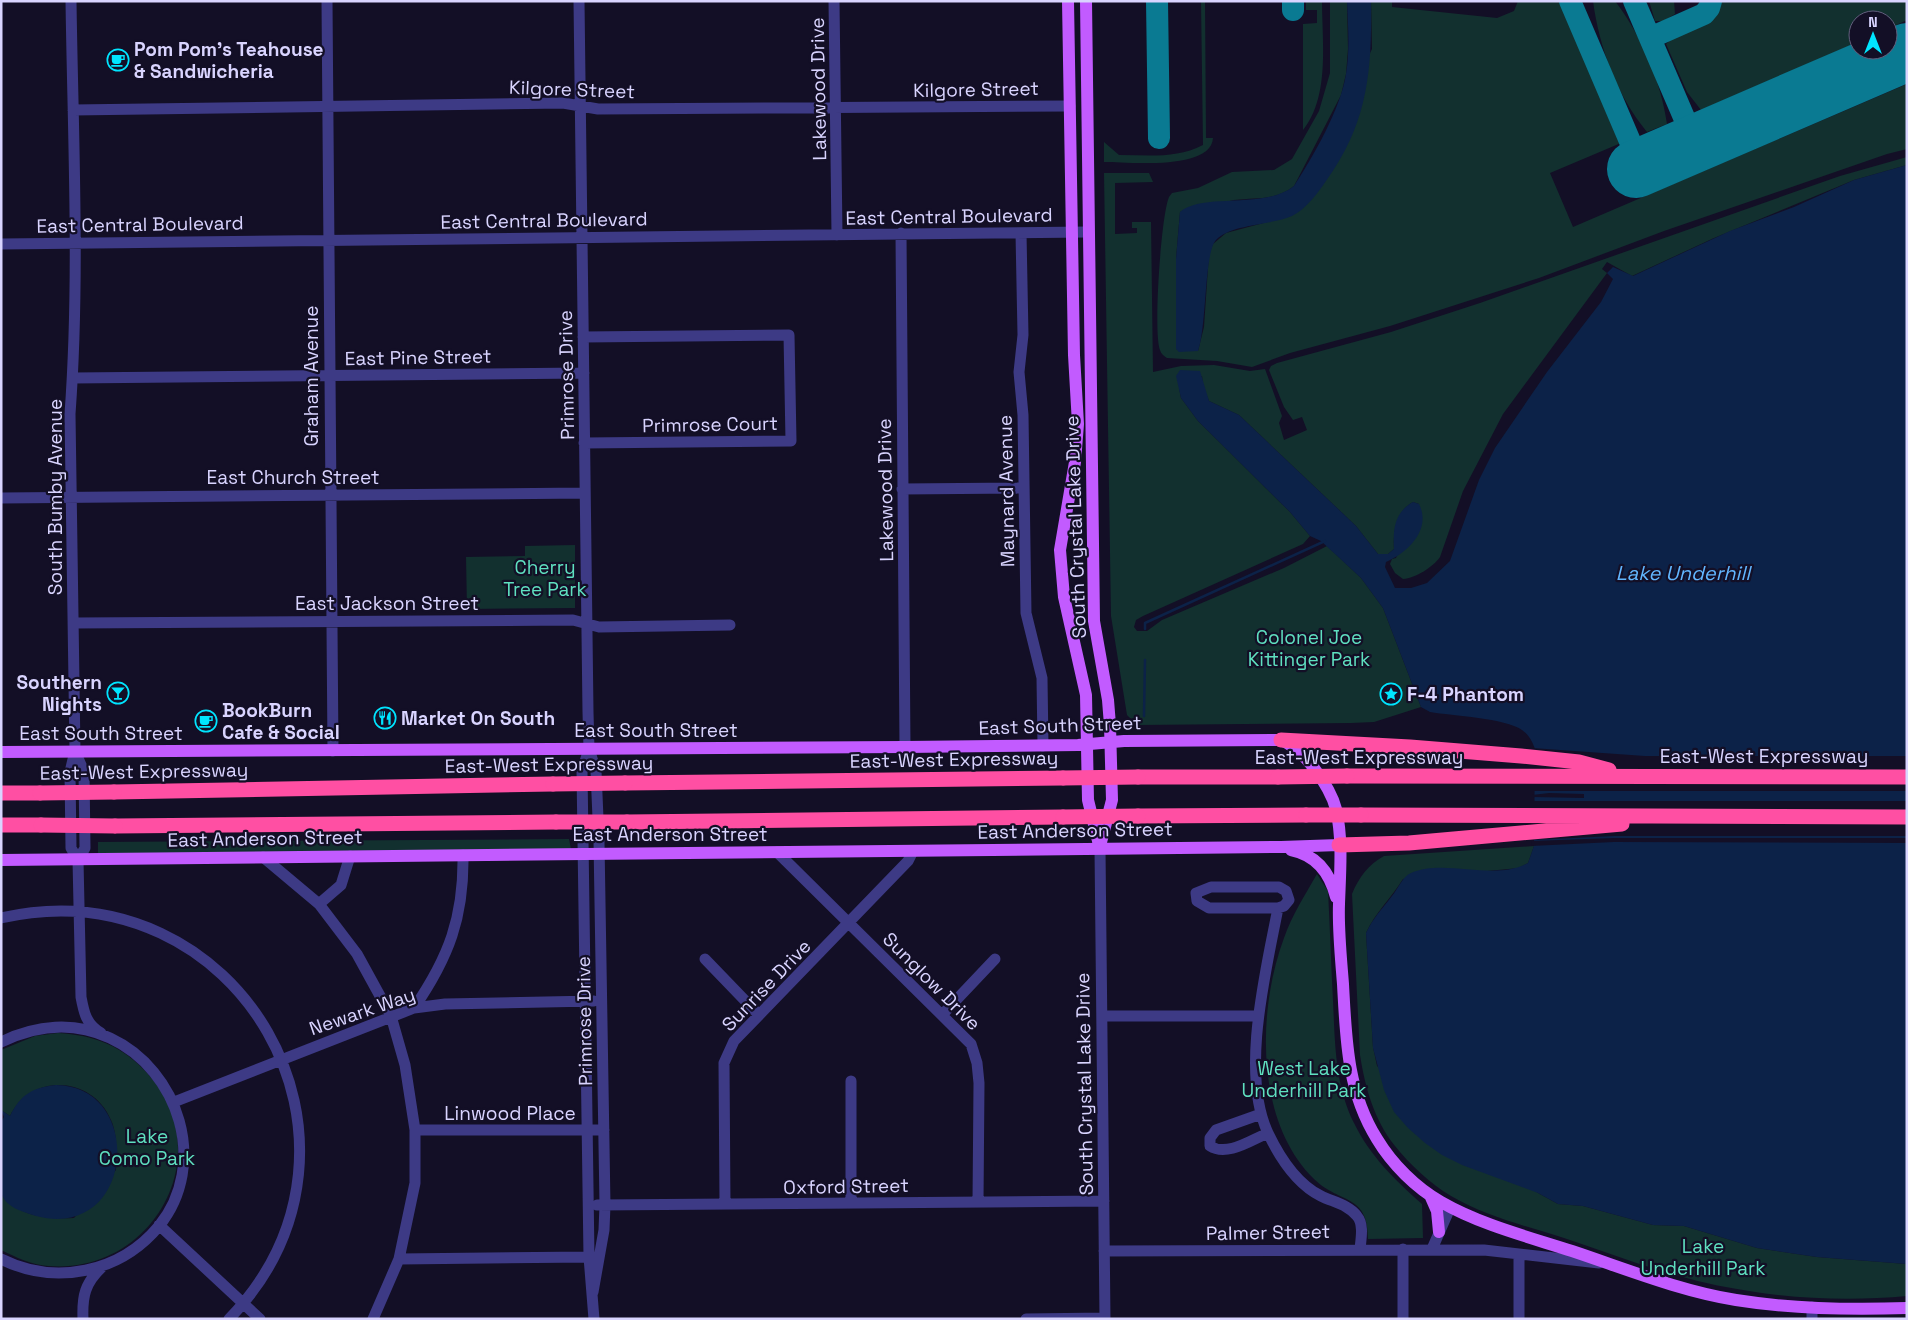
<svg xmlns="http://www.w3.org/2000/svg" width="1908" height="1320" font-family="'Space Grotesk',sans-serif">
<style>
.green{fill:#12302f}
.water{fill:#0c2248}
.pier{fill:#130f26}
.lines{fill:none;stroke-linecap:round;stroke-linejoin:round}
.stream{stroke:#0c2248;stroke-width:2.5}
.taxiway{stroke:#0a7a92;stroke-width:22}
.runway{stroke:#0a7a92;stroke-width:58}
.minor{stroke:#3d3a85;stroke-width:11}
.major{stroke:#c25bff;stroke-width:12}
.highway{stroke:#ff4fa3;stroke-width:15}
.highway-bridge{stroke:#ff4fa3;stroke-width:15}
.labels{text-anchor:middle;stroke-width:4.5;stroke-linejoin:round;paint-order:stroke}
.poi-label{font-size:19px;font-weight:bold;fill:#d9d4ff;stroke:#130f26;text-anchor:start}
.street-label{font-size:19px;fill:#d9d4ff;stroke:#130f26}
.park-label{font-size:19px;fill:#5fe0c0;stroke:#130f26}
.water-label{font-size:20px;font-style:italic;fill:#62b6ff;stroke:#130f26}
</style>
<rect width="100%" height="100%" fill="#130f26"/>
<path class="green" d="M 1201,1 L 1205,1 L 1206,138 L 1213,138 C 1211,171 1127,162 1104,162 L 1104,142 L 1119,155 C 1148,155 1176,159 1203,145 Z
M 1306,1 L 1322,1 C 1322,42 1330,96 1303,130 L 1303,24 L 1317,23 L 1317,10 L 1306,10 Z
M 1330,1 L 1347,1 L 1348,49 L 1346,74 L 1341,95 L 1294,186 C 1275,201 1257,197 1234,200 C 1216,204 1198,208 1180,212 L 1176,259 L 1176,349 L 1198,351 L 1204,327 L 1209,253 L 1213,244 L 1226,233 L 1293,215 L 1372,49 L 1371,1 L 1392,1 L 1392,7 L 1497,18 L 1514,11 L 1518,1 L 1560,1 L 1621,143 L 1550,173 L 1573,227 L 1907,84 L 1907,149 L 1887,154 L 1664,231 L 1539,278 L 1390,326 L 1290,353 L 1252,367 L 1217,361 L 1167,358 C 1164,356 1161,354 1160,350 C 1153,333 1161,216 1169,197 L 1172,193 L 1198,188 L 1232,172 L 1274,170 L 1292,159 L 1319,111 L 1330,73 Z
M 1593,1 L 1615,1 C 1641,35 1661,81 1667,124 L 1647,132 C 1617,96 1599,47 1593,1 Z
M 1649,1 L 1674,1 L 1675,14 L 1663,21 L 1655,21 Z
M 1716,1 L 1907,1 L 1907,20 L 1888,29 L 1888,20 L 1858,20 L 1858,42 L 1701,110 L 1687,92 L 1666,44 C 1671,40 1676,35 1681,31 C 1694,22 1714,20 1716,1 Z
M 1907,157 L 1907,165 L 1854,180 L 1714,238 L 1632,276 L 1607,262 L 1602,269 L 1607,273 L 1503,414 L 1463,491 L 1440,557 C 1433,567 1416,578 1403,579 L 1395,573 L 1390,564 L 1392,559 L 1396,558 L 1419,504 L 1413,502 C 1396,512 1393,531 1394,549 L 1388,554 L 1378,554 L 1356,526 L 1239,415 L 1209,401 L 1203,386 L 1202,376 L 1179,388 L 1181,398 L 1198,421 L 1290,512 L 1310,536 L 1303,544 L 1143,616 L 1136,620 L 1134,627 L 1137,631 L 1147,631 L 1162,620 L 1284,568 L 1327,546 L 1361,578 L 1383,608 L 1421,707 L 1374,722 L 1351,723 L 1137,725 L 1127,715 L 1111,616 L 1104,173 L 1149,173 L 1153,182 L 1115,183 L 1115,234 L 1137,233 L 1137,228 L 1132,228 L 1132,222 L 1151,222 L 1153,372 L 1181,366 L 1214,365 L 1250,371 L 1265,369 L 1282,416 L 1279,423 L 1284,440 L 1307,430 L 1302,417 L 1293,420 L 1284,407 L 1269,370 L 1271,366 L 1277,363 L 1391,332 L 1480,303 L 1840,176 Z
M 575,545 L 575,608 L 467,609 L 466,557 L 525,556 L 525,546 Z
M 569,839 L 571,849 L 98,854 L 98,842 Z
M 1534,846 L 1528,863 L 1519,868 L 1403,879 C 1391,898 1375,913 1366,933 L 1373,1047 L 1377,1066 L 1538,1193 L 1558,1204 L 1583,1206 L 1653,1225 L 1684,1226 L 1757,1248 L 1817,1257 L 1907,1264 L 1907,1296 C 1851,1301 1792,1299 1737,1289 C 1679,1280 1620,1257 1564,1238 C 1526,1226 1485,1216 1451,1196 C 1431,1184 1409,1164 1395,1146 C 1374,1120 1365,1087 1360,1055 L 1352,894 C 1359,877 1368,865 1384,856 Z
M 1317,874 L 1328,891 C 1330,928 1331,964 1333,1001 C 1335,1043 1335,1085 1354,1123 C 1370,1156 1395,1180 1422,1204 L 1423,1238 L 1368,1239 C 1368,1193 1341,1205 1314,1179 C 1255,1122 1257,1010 1284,938 C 1292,915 1305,895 1317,874 Z
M 58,1033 C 94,1035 123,1046 148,1074 C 220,1154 153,1275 48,1266 C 31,1265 16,1257 1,1250 L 1,1194 C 19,1217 47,1219 74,1218 L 116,1170 C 116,1153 118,1136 111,1120 C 93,1076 31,1072 10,1116 L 1,1110 L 1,1050 L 35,1036 Z"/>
<path class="water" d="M 1347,1 L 1371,1 C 1372,71 1368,123 1326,181 C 1317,194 1306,209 1292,216 C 1272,225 1230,224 1216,240 C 1204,253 1207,325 1198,351 L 1179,352 L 1176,349 L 1176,259 L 1180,212 C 1202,192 1264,210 1294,186 C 1313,157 1341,108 1346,74 C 1350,51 1348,25 1347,1 Z
M 1907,165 L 1907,1264 L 1817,1257 L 1757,1248 L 1684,1226 L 1653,1225 L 1583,1206 L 1558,1204 L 1538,1193 L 1462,1165 L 1442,1155 L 1425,1143 L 1408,1128 L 1394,1112 L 1384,1090 L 1373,1048 L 1366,933 C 1373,918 1382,909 1392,896 C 1398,889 1402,877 1411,873 C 1446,858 1494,882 1528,863 L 1534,846 L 1535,749 C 1532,741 1529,735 1522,730 C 1505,718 1453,716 1430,712 L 1421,707 L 1383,608 L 1361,578 L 1321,541 L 1310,536 L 1290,512 L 1198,421 L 1181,398 L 1176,376 L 1180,370 L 1200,371 L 1209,401 L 1239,415 L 1356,526 L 1378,554 L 1388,554 L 1394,549 C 1393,529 1394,513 1413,502 L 1419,504 C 1432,530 1407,553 1386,562 L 1385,567 L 1395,588 L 1411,588 L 1427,583 L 1450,561 L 1479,480 L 1495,448 L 1547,372 L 1601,302 L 1613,279 L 1607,273 L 1613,267 L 1633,276 L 1730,231 L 1794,207 L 1854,180 Z
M 56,1085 C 146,1086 135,1242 36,1216 C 24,1212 7,1208 2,1195 C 0,1186 1,1135 1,1122 L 4,1117 L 1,1110 L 10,1116 C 21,1094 32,1088 56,1085 Z"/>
<path class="pier" d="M 1532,748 L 1645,756 L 1907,756 L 1907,791 L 1532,791 Z
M 1549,793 L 1584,794 L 1584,798 L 1532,797 L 1532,795 Z
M 1532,801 L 1907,801 L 1907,836 L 1614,836 L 1532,840 Z
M 1614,838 L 1907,838 L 1907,843 L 1614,842 L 1531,846 L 1532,841 Z"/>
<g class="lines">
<path class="stream" d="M 1145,629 L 1145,623 L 1325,541
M 1144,716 L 1145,660"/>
<path class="taxiway" d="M 1157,1 L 1159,138
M 1293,1 L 1293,10
M 1570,1 L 1641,167
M 1634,1 L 1686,122 L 1698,132 L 1716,134
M 1650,38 L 1704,14 L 1709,8 L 1711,1"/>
<path class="runway" d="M 1636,169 L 1907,52"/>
<path class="minor" d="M 71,1 C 73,139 80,277 70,414 L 75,751 L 70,772 L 71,848 L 78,860 L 81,997 C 84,1013 86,1024 101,1033
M 327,1 L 333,751
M 579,1 L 588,712 L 589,749 L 596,771 L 599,842 L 605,1205 L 604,1230 L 593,1292
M 834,1 L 837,235
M 73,110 L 563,103 L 598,109 L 1070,106
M 901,233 L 905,747
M 1021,233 L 1023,335 L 1019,372 L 1023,415 L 1026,613 L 1042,678 L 1043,746
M 1,244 L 1088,232
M 583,337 L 789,335 L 791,441 L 584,443
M 73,378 L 584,373
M 902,489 L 1024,488
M 1,498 L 585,493
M 74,623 L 573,620 L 599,627 L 730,625
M 589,749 L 582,771 L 589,1257 L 594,1319
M 75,751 L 84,772 L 85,848 L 78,860
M 1100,849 L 1105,1319
M 777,852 L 971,1044 L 977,1063 L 979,1083 L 978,1202
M 263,857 L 319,904 L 357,954 L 391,1016 L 405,1065 L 415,1130 L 415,1183 L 399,1259 L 373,1319
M 1211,887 L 1279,887 L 1286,891 L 1289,900 L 1284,906 L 1278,908 L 1209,908 L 1197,901 L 1196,893 Z
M 319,904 L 341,885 L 350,856
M 1278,908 C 1266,971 1240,1073 1268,1133 C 1279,1156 1297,1184 1321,1196 C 1333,1202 1349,1205 1357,1216 C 1364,1224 1361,1239 1360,1249
M 1,918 C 238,864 399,1143 229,1319
M 705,959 L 759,1015
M 414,1008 C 449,957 464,917 463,855
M 942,1015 L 995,959
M 1103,1016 L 1258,1016
M 1,1042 C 36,1025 74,1021 110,1038 C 179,1070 209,1164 159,1226 C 120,1273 55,1286 1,1259
M 851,1081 L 851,1203
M 174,1102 L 414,1008 L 445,1004 L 594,1001
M 1261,1114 L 1216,1130 L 1210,1138 L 1210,1146 C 1227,1157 1251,1140 1268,1133
M 415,1130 L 604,1130
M 725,1204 L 724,1063 L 734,1041 L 908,861 L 913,851
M 597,1205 L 1104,1201
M 159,1225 L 260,1319
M 1403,1249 L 1403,1319
M 1432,1249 L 1450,1208
M 1104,1251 L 1484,1250 L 1599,1263
M 1519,1255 L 1519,1319
M 399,1259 L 589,1257
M 83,1319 C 82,1296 85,1283 102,1267
M 1026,1319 L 1105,1318
M 1812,1319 L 1812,1307"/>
<path class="major" d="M 1068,1 L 1074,355 L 1078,424 L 1075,462 L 1060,550 L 1064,597 L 1086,695 L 1088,800 L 1100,849
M 1086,1 L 1094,621 L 1108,700 L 1110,725 L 1112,800 L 1100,846
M 1,752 L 905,747 L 1078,745 L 1124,741 L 1281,740 C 1303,748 1330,786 1336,809 C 1343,839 1340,873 1339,904 C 1338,930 1341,958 1343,984 C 1346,1039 1347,1091 1377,1139 C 1392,1164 1416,1188 1441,1202 C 1481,1225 1529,1237 1572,1251 C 1626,1269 1680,1291 1736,1300 C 1792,1309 1850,1310 1907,1308
M 1291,850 C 1316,855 1330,873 1336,897
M 1,860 L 1281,847 L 1339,845
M 1430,1195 L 1437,1211 L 1439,1232"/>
<path class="highway" d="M 1281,740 L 1410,747 L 1521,756 L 1579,762 L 1609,770
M 1347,776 L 1907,777
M 1138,777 L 1278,777
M 625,783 L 1063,778
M 114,792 L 553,784
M 1,793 L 40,793
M 1361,815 L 1907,817
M 1138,816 L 1306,815
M 627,822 L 1063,817
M 1,825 L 41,825
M 115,826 L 556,822
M 1339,845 L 1409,843 L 1622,824"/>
<path class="highway-bridge" d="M 1278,777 L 1347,776
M 1063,778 L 1138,777
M 553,784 L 625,783
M 40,793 L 114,792
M 1306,815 L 1361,815
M 1063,817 L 1138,816
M 556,822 L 627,822
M 41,825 L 115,826"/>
</g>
<defs>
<g id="cafe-ring" transform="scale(1.125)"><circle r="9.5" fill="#130f26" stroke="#00e5ff" stroke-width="1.5"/><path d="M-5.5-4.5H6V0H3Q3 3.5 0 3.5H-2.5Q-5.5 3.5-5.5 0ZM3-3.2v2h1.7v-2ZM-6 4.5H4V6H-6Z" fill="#00e5ff"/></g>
<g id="bar-ring" transform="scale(1.125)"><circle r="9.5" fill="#130f26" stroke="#00e5ff" stroke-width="1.5"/><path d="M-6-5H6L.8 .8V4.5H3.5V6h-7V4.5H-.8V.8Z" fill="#00e5ff"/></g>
<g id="sight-ring" transform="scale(1.125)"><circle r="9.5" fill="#130f26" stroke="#00e5ff" stroke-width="1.5"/><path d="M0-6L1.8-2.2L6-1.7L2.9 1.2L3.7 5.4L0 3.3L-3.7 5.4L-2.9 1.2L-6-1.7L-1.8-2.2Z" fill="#00e5ff"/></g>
<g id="restaurant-ring" transform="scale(1.125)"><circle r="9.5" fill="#130f26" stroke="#00e5ff" stroke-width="1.5"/><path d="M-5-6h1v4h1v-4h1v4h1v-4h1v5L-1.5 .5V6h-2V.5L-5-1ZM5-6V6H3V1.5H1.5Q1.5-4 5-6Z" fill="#00e5ff"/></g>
</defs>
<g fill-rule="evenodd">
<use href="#cafe-ring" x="118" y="60"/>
<use href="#bar-ring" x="118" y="693"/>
<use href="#sight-ring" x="1391" y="694"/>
<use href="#restaurant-ring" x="385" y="718"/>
<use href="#cafe-ring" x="206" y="721"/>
</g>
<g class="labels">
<g class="poi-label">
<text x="134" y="56">Pom Pom's Teahouse<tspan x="134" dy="22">&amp; Sandwicheria</tspan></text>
<text x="102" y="689" text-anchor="end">Southern<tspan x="102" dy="22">Nights</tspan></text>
<text x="1407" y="701">F-4 Phantom</text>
<text x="222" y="717">BookBurn<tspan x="222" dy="22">Cafe &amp; Social</tspan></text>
<text x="401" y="725">Market On South</text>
</g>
<g class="street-label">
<text transform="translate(572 89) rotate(2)" y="7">Kilgore Street</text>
<text transform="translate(818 89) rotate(-91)" y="7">Lakewood Drive</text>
<text transform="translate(976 89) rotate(-1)" y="7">Kilgore Street</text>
<text transform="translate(949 216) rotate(-1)" y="7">East Central Boulevard</text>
<text transform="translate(544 220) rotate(-1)" y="7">East Central Boulevard</text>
<text transform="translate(140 224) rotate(-1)" y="7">East Central Boulevard</text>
<text transform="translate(418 357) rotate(-1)" y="7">East Pine Street</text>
<text transform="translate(566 375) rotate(-91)" y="7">Primrose Drive</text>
<text transform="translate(311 376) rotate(-90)" y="7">Graham Avenue</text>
<text transform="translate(710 424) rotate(-1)" y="7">Primrose Court</text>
<text x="293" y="484">East Church Street</text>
<text transform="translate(885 490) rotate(-91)" y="7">Lakewood Drive</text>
<text transform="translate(1006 491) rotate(-91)" y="7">Maynard Avenue</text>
<text transform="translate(55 497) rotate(-90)" y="7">South Bumby Avenue</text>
<text transform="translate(1075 527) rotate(-92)" y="7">South Crystal Lake Drive</text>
<text x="387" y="610">East Jackson Street</text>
<text transform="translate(1060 725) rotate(-2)" y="7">East South Street</text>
<text x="656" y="737">East South Street</text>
<text x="101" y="740">East South Street</text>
<text x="1764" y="763">East-West Expressway</text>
<text x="1359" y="764">East-West Expressway</text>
<text transform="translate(954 759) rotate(-1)" y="7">East-West Expressway</text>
<text transform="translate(549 764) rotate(-1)" y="7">East-West Expressway</text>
<text transform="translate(144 771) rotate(-1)" y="7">East-West Expressway</text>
<text transform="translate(1075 830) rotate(-1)" y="7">East Anderson Street</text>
<text x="670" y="841">East Anderson Street</text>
<text transform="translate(265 838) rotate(-1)" y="7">East Anderson Street</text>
<text transform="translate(932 981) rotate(45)" y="7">Sunglow Drive</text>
<text transform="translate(766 985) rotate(-46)" y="7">Sunrise Drive</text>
<text transform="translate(362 1011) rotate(-19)" y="7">Newark Way</text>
<text transform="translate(584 1021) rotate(-91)" y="7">Primrose Drive</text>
<text transform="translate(1084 1084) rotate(-91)" y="7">South Crystal Lake Drive</text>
<text x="510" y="1120">Linwood Place</text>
<text transform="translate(846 1186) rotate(-1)" y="7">Oxford Street</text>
<text transform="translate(1268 1232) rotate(-1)" y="7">Palmer Street</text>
</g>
<g class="park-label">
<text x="545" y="574">Cherry<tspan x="545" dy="22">Tree Park</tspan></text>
<text x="1309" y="644">Colonel Joe<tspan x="1309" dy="22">Kittinger Park</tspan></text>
<text x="1304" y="1075">West Lake<tspan x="1304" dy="22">Underhill Park</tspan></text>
<text x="147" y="1143">Lake<tspan x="147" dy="22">Como Park</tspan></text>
<text x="1703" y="1253">Lake<tspan x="1703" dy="22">Underhill Park</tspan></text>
</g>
<g class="water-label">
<text x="1683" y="580">Lake Underhill</text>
</g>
</g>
<rect width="1908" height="1320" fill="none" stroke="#d9d4ff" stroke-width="5"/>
<g transform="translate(1873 35)"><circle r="24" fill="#130f26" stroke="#625e7d"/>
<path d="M0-4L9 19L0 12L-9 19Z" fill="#00e5ff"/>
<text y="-8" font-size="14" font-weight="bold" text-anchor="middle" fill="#d9d4ff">N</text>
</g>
</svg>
